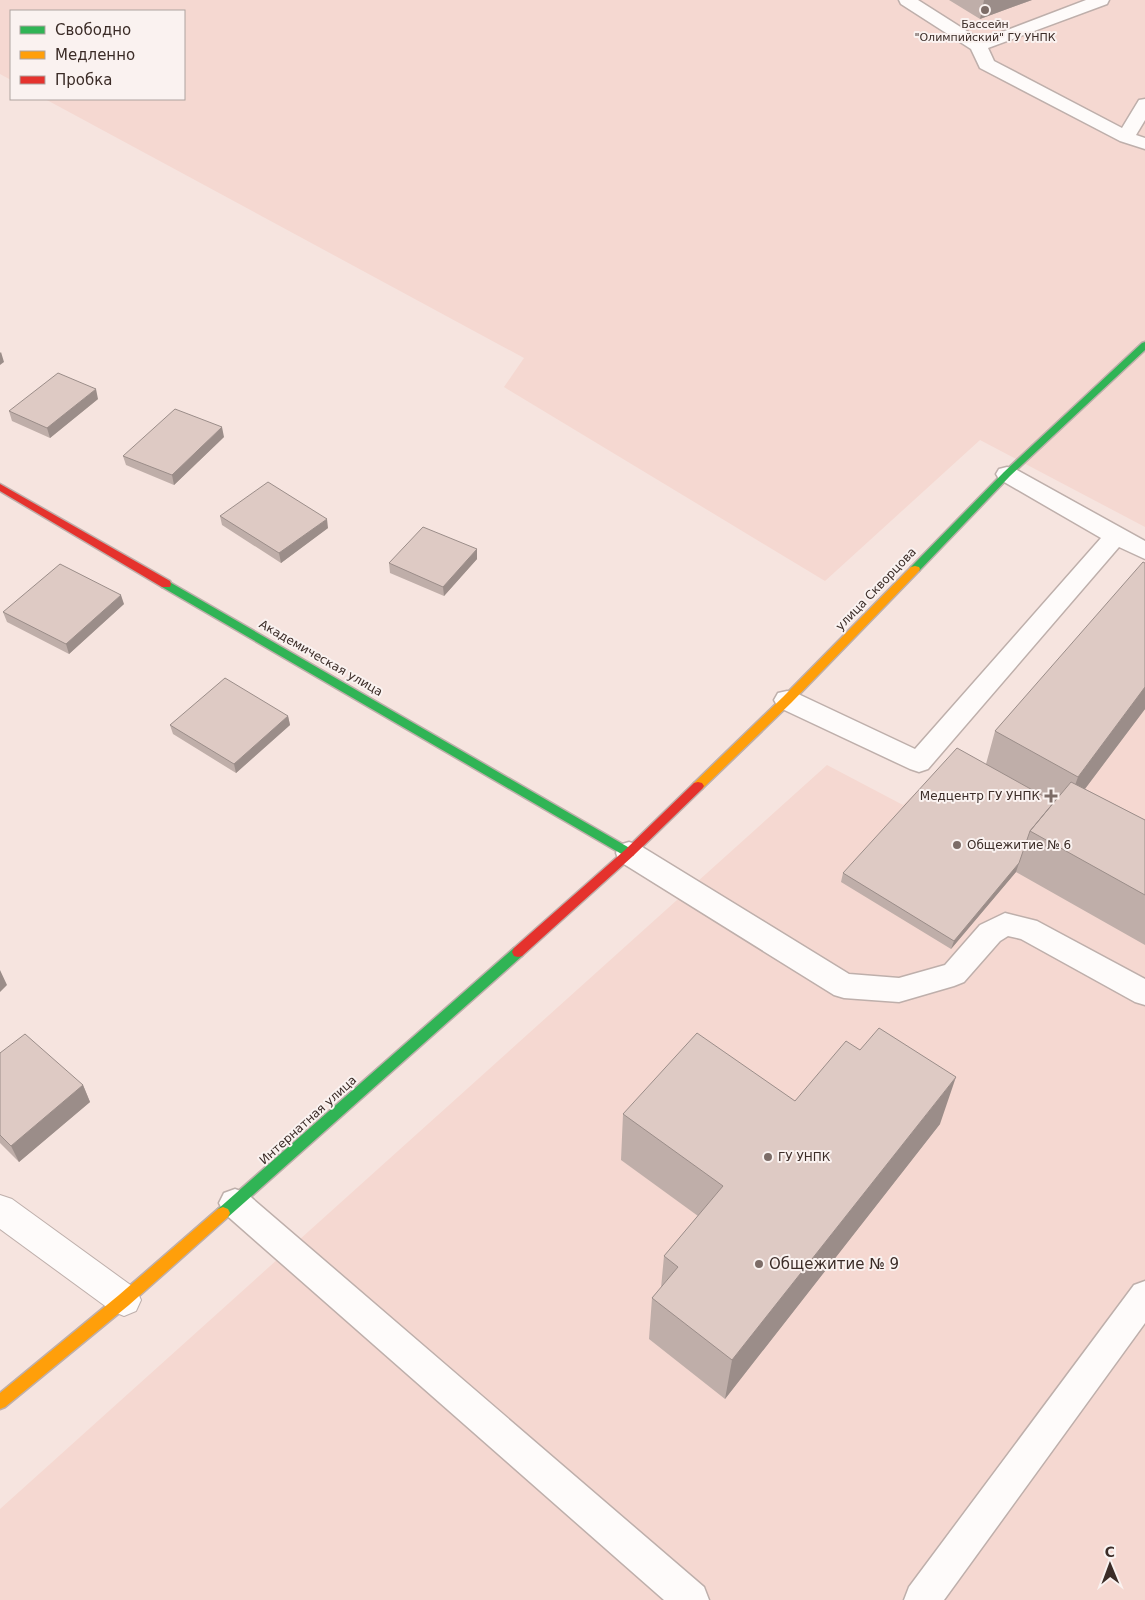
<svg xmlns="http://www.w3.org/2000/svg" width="1145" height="1600" font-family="'DejaVu Sans',sans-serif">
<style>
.built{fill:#f5d8d1}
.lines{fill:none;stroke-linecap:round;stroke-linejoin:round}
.lane-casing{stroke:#beafab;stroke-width:3}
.street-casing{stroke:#beafab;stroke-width:2}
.fast-casing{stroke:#beafab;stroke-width:3}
.slow-casing{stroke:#beafab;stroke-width:3}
.jam-casing{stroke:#beafab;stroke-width:3}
.lane{fill:#fefbfa;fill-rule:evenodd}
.street{fill:#fefbfa;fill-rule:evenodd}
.fast{fill:#30b455;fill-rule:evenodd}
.slow{fill:#ff9f0a;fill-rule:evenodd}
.jam{fill:#e5322d;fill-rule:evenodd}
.wall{fill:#bfaea9}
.shaded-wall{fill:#9b8d89}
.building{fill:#decac4;stroke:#9b8d89}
.poi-dot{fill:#7c6c67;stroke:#faf2f0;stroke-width:2}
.labels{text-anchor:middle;stroke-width:4;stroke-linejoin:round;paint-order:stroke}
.far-poi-label{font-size:11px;fill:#3b2c27;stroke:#faf2f0}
.street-label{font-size:12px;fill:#3b2c27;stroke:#faf2f0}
.poi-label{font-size:12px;fill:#3b2c27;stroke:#faf2f0;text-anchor:start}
.near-poi-label{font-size:15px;fill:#3b2c27;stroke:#faf2f0;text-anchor:start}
</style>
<rect width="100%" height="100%" fill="#f6e4df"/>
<path class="built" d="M 0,0 L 1145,0 L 1145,527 L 980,440 L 825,581 L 504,387 L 524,358 L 45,99 L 184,99 L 184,11 L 11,11 L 11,80 L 0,74 Z
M 1145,585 L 1145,1600 L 0,1600 L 0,1509 L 827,765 L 903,805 L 954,757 L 983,773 Z"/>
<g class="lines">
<g class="lane-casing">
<path id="lane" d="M 899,0 L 918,0 L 981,40 L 1086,0 L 1109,0 L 1107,4 L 988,48 L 994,61 L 1122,128 L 1139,100 L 1145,99 L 1145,120 L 1136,135 L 1145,138 L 1145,149 L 1120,141 L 980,68 L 971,49 L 901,4 Z
M 1007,467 L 1015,469 L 1145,541 L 1145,559 L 1119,547 L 928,769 L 919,772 L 910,769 L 778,707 L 774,700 L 778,693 L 787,691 L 796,693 L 915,749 L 1101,538 L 999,479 L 996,474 L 999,469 Z
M 629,842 L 639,845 L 849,974 L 899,978 L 945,965 L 980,925 L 1005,913 L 1037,921 L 1145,979 L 1145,1005 L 1135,1002 L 1021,939 L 1008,936 L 1000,941 L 964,982 L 954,986 L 899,1002 L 844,998 L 834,995 L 619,861 L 616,853 L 619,845 Z
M 235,1189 L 246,1193 L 704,1587 L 709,1600 L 664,1600 L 224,1213 L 219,1203 L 224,1193 Z
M 1145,1281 L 1145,1323 L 944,1600 L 904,1600 L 909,1587 L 1134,1285 Z"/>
</g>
<g class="street-casing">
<path id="street" d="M 0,1195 L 12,1199 L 136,1289 L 141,1300 L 136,1311 L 124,1316 L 112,1311 L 0,1229 Z"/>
</g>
<g class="fast-casing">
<path id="fast" d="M 1145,342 L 1145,350 L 1010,476 L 919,571 L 911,571 L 910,569 L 911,567 L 1004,472 L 1142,343 Z
M 166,580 L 633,850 L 635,853 L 633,856 L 625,856 L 162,587 L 161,584 L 162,581 Z
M 518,947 L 522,948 L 524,952 L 522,956 L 228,1217 L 223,1219 L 218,1217 L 216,1213 L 218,1209 L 514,948 Z"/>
</g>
<g class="slow-casing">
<path id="slow" d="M 915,566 L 919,567 L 920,569 L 919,571 L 791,703 L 702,789 L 694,789 L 692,786 L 694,783 L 783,697 L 911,567 Z
M 223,1207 L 228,1209 L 230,1213 L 228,1217 L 129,1305 L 5,1407 L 0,1409 L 0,1393 L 119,1295 L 218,1209 Z"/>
</g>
<g class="jam-casing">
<path id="jam" d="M 0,484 L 170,581 L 171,584 L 170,587 L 162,587 L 0,491 Z
M 698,782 L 702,783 L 704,786 L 702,789 L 633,856 L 522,956 L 518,957 L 514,956 L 512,952 L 514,948 L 625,850 L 694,783 Z"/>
</g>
<use href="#lane" class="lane"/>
<use href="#street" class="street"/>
<use href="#fast" class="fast"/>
<use href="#slow" class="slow"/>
<use href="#jam" class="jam"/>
</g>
<path class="wall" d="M 949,0 L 1032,0 L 980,19 Z
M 98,399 L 50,438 L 12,421 L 9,411 Z
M 224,437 L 174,485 L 126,465 L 123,456 Z
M 220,516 L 328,528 L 281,563 L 222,525 Z
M 477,549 L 477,559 L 444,596 L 390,573 L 389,563 Z
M 1145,563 L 1145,709 L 1085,789 L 1145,820 L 1145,945 L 1016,872 L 951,949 L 841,882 L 843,873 L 986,764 L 995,731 Z
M 124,604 L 69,654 L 7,622 L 3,612 Z
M 288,716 L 290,725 L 236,773 L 173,734 L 170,725 Z
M 0,1053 L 83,1085 L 90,1102 L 19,1162 L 0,1143 Z
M 795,1101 L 940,1124 L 725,1399 L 649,1339 L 652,1298 L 661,1288 L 664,1256 L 698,1216 L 621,1160 L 623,1114 Z"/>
<path class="shaded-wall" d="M 984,0 L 1032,0 L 980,19 Z
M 1,352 L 4,362 L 0,365 L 0,353 Z
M 96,389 L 98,399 L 50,438 L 47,428 Z
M 222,427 L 224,437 L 174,485 L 172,475 Z
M 327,519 L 328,528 L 281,563 L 279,553 Z
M 477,549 L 477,559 L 444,596 L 443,587 Z
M 121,595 L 124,604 L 69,654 L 66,644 Z
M 1145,687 L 1145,709 L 1063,818 L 1078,777 Z
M 288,716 L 290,725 L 236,773 L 234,764 Z
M 1019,863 L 1016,872 L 951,949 L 954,941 Z
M 0,970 L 7,985 L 0,992 Z
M 956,1077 L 940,1124 L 725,1399 L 732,1360 Z
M 83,1085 L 90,1102 L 19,1162 L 11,1146 Z"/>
<path class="building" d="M 58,373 L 96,389 L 47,428 L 9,411 Z
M 175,409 L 222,427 L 172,475 L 123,456 Z
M 268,482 L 327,519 L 279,553 L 220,516 Z
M 423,527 L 477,549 L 443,587 L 389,563 Z
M 1143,562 L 1145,563 L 1145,687 L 1078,777 L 995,731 Z
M 60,564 L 121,595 L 66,644 L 3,612 Z
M 225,678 L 288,716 L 234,764 L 170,725 Z
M 957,748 L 1054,802 L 1030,831 L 1019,863 L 954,941 L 843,873 Z
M 1071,782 L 1145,820 L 1145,895 L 1030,831 Z
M 879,1028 L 956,1077 L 732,1360 L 652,1298 L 678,1267 L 664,1256 L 723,1186 L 623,1114 L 697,1033 L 795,1101 L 846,1041 L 860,1050 Z
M 25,1034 L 83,1085 L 11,1146 L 0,1135 L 0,1053 Z"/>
<g class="poi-dot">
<circle cx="985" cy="10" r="5"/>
<path d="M1048.5 788.5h5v5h5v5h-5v5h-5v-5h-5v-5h5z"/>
<circle cx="957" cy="845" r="5"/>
<circle cx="768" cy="1157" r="5"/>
<circle cx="759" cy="1264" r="5"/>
</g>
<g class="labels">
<g class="far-poi-label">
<text x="985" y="28">Бассейн<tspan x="985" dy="13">"Олимпийский" ГУ УНПК</tspan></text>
</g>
<g class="street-label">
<text transform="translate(876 589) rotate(-46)" y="4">улица Скворцова</text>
<text transform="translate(321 658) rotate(30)" y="4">Академическая улица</text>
<text transform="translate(308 1120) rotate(-42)" y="4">Интернатная улица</text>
</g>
<g class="poi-label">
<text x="1040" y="800" text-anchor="end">Медцентр ГУ УНПК</text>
<text x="967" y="849">Общежитие № 6</text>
<text x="778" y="1161">ГУ УНПК</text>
</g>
<g class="near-poi-label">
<text x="769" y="1269">Общежитие № 9</text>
</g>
</g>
<rect x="10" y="10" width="175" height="90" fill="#faf2f0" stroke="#aea3a0"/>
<rect x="20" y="26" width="25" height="8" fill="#30b455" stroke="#aea3a0"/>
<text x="55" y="35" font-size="15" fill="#3b2c27">Свободно</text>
<rect x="20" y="51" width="25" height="8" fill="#ff9f0a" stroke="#aea3a0"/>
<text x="55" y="60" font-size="15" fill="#3b2c27">Медленно</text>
<rect x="20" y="76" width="25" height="8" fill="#e5322d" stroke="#aea3a0"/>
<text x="55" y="85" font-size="15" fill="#3b2c27">Пробка</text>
<g transform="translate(1110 1565) rotate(359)" stroke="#faf2f0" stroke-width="4" paint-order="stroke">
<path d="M0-4L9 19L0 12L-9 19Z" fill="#3b2c27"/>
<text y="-8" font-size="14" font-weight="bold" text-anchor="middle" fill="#3b2c27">С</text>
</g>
</svg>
